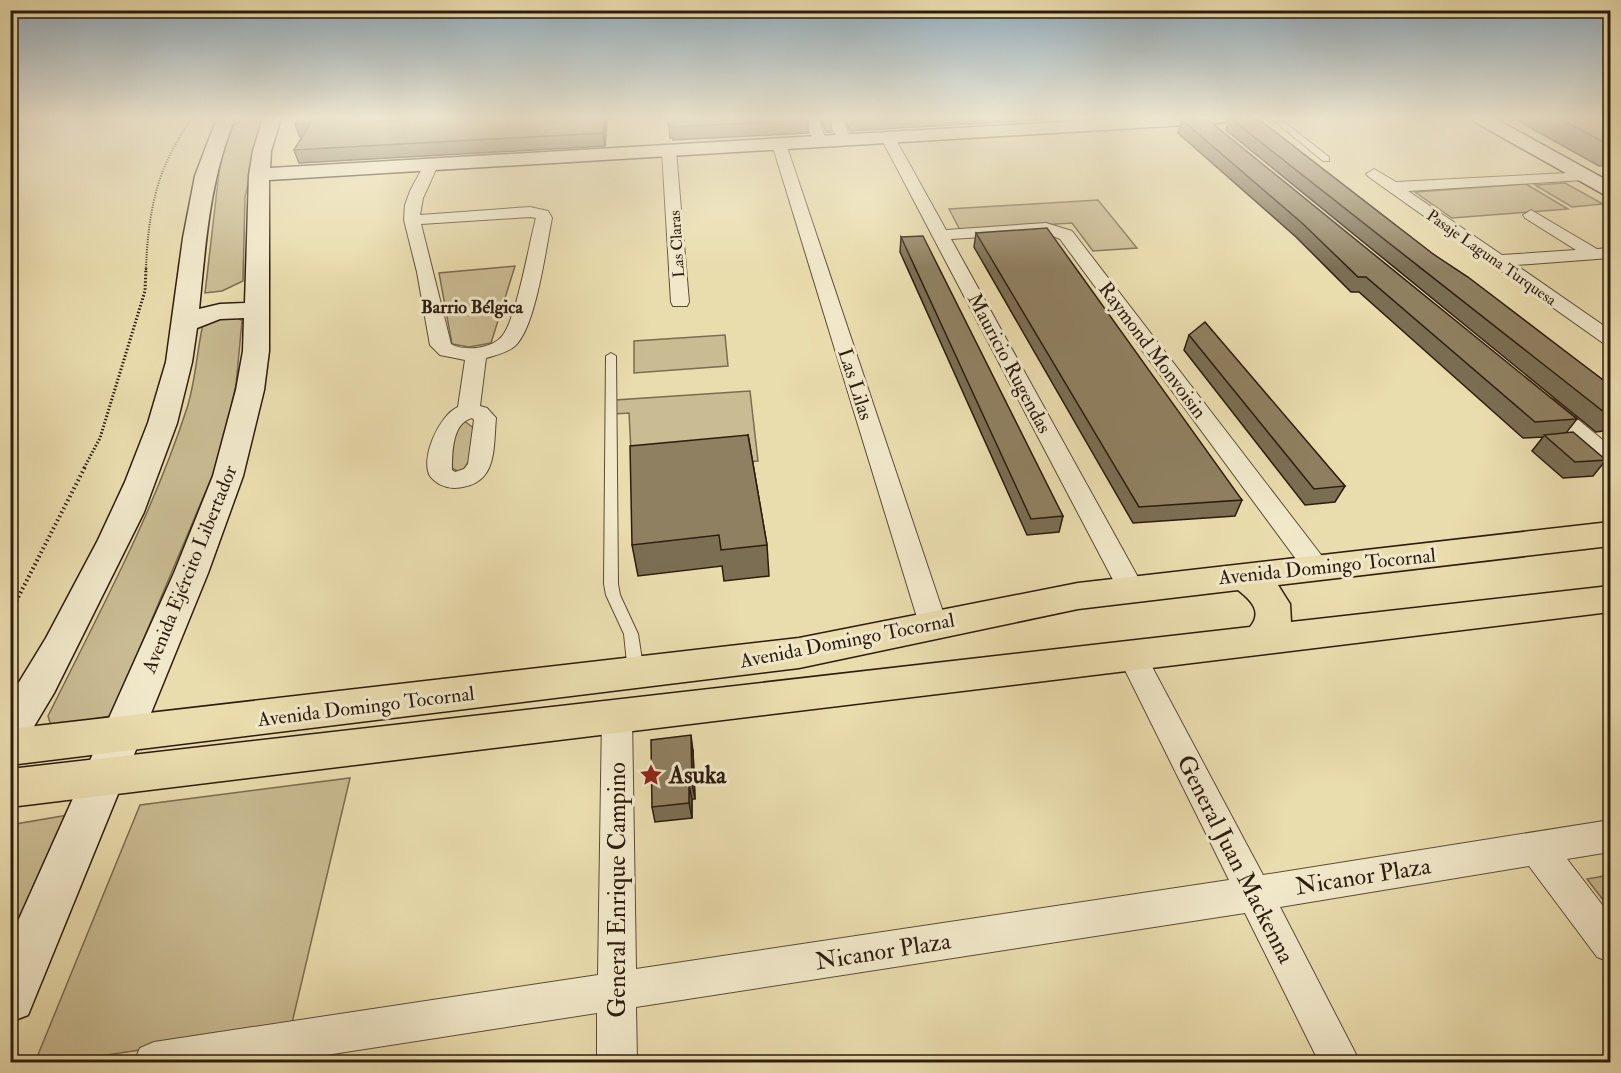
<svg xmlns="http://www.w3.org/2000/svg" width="1621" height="1073" font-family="'IM FELL Double Pica',serif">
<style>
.green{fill:#c9bb92;stroke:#7b6c50;stroke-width:1.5}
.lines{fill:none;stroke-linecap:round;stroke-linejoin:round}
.lane-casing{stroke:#5c4c36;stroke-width:2}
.street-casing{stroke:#5c4c36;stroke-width:2}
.secondary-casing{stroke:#2d1c0e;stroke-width:3}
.primary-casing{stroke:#2d1c0e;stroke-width:3}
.path-far2{stroke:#2d1c0e;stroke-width:2;stroke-dasharray:1 1.5;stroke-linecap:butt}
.path-far1{stroke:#2d1c0e;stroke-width:3;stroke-dasharray:1.5 2;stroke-linecap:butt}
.path{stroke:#2d1c0e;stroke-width:4;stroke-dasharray:1.5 3;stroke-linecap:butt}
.lane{fill:#f1e8ca;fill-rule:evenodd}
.street{fill:#f1e8ca;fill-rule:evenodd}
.secondary{fill:#f1e8ca;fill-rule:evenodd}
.primary{fill:#e9dcad;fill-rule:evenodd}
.wall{fill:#7b6e53;stroke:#2d1c0e;stroke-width:1.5}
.shaded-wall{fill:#645a44;stroke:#2d1c0e;stroke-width:1.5}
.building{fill:#8f8061;stroke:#2d1c0e;stroke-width:1.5}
.labels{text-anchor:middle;stroke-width:6;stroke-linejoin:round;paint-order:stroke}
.far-street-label{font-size:16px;fill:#2d1c0e;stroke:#f1e8ca}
.far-neighbourhood-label{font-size:18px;font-weight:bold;fill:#2d1c0e;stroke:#f1e8ca}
.street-label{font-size:20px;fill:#2d1c0e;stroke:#f1e8ca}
.near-poi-label{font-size:24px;font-weight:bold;fill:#2d1c0e;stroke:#f1e8ca;text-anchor:start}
.near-street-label{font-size:24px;fill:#2d1c0e;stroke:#f1e8ca}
</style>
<rect width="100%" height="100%" fill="#e9dcad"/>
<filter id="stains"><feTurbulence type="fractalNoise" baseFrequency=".00333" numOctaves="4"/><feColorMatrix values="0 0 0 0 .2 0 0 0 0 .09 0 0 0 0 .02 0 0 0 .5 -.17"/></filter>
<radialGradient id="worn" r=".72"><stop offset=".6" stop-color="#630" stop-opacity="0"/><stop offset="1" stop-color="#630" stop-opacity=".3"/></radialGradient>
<path class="green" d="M 242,121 L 261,123 L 245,197 L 243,281 L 222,291 L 205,293 L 220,164 L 229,130 L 235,124 Z
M 1565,183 L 1603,204 L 1572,207 L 1535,185 Z
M 1526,184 L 1568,209 L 1452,218 L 1415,192 Z
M 1098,200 L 1137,248 L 1093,251 L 1072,223 L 960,230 L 949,209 Z
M 515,266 L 491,343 L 469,347 L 452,344 L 439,273 Z
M 232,314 L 242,321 L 236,385 L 219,460 L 111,716 L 51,726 L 48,716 C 98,615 152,516 187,408 C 196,380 197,348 204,319 Z
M 725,335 L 728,366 L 634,373 L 634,341 Z
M 750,391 L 758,461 L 632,470 L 629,413 L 614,414 L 615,400 Z
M 463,420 L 475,429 L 469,461 L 461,473 L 448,466 L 454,432 Z
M 350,778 L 291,1027 L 61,1062 L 35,1062 L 140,805 Z
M 68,815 L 10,942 L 10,825 Z
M 1610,875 L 1610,909 L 1587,879 Z"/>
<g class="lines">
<g class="lane-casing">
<path id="lane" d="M 1271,118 L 1279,118 L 1329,157 L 1329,161 L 1323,161 Z
M 611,353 L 616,356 L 618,584 L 620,595 L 638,634 L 644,673 L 642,677 L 636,679 L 630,677 L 628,673 L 624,634 L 606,595 L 604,584 L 606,356 Z"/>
</g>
<g class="street-casing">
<path id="street" d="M 804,118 L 818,118 L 827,142 L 825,145 L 815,145 Z
M 827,118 L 841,118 L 852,141 L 850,144 L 840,144 Z
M 888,134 L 895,138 L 946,230 L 1046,223 L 1072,231 L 1325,560 L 1329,567 L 1325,574 L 1316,577 L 1307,574 L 1060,239 L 1045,233 L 951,239 L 1144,588 L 1141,595 L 1131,598 L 1121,595 L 881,138 Z
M 779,140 L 786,144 L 947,624 L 943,632 L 933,635 L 923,632 L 919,624 L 772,144 Z
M 669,147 L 676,151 L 689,302 L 687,306 L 673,306 L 671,302 L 662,151 Z
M 431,161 L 438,165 L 423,198 L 420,215 L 530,207 L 548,211 L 552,218 C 546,247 536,327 515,346 C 507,353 496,355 486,358 L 480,406 L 487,408 L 496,418 C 493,451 498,486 454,488 C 445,488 435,483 430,476 C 420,459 439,415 458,407 L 465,360 L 440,355 L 430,345 L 417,272 L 404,220 L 405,205 L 410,191 L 424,165 ZM 530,217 L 536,218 C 529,244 517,316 503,335 C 493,349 464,352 451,344 L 421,224 ZM 472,418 L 474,420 L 468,464 L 464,469 L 455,472 L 452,470 C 452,453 452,423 472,418 Z
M 1374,169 L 1396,182 L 1588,172 L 1591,175 L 1588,178 L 1583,180 L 1408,191 L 1502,255 L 1576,250 L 1525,218 L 1523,215 L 1531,210 L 1597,249 L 1610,248 L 1610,258 L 1516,265 L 1610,330 L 1610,345 L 1603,343 L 1369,177 L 1366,174 Z
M 1545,397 L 1553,399 L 1610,446 L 1610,465 L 1602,463 L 1537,409 L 1534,404 L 1537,399 Z
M 1132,644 L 1142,648 L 1263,875 L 1610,820 L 1610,852 L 1567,859 L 1610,915 L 1610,962 L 1597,957 L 1529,866 L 1280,907 L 1360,1062 L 1319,1062 L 1245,913 L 636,1007 L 637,1062 L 597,1062 L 597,1013 L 281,1062 L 134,1062 L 140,1048 L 154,1042 L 598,975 L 602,717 L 606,708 L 617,704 L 628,708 L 632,717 L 636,969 L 1229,880 L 1118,656 L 1122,648 Z"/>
</g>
<g class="secondary-casing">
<path id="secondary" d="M 217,118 L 235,118 C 209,182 206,242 199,309 L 220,304 L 245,303 L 249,175 L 253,151 L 263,118 L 281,118 L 271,151 L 270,168 L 1129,118 L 1228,118 L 1225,122 L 1219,123 L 269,180 L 269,351 L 264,390 L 243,476 L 208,573 L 28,1015 L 10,1022 L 10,939 L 174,573 L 213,476 L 236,390 L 243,351 L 244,318 L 220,319 L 197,328 L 192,362 L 177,423 L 144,512 L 54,693 L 24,743 L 10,748 L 10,697 L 46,638 L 98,540 L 125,482 L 148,423 L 166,362 L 183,238 L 195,176 Z
M 1472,118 L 1494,118 L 1610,182 L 1610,196 L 1603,194 L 1475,122 Z"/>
</g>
<g class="primary-casing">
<path id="primary" d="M 1610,522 L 1610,546 L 1278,585 L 1290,604 L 1291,622 L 1610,586 L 1610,612 L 10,807 L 10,769 L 1250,627 C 1263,612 1251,600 1238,590 L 1078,609 L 799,668 L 10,765 L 10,729 L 799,638 L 1078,583 Z"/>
</g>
<path class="path-far2" d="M 146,270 C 147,234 152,192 168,159 C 174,145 183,132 191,118"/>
<path class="path-far1" d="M 84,468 L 100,438 L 145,291 L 146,268"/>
<path class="path" d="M 10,613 L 85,467"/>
<use href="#lane" class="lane"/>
<use href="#street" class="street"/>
<use href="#secondary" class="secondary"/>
<use href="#primary" class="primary"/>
</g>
<path class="wall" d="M 387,118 L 607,118 L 605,146 L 299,163 L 294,150 L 302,137 L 300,137 L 295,124 L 388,121 Z
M 668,118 L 808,120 L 808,133 L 673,140 L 673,138 L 670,138 Z
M 820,118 L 831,118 L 831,132 L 826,132 Z
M 844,118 L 1062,118 L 850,131 Z
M 1230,118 L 1257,118 L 1433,254 L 1611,386 L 1611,430 L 1596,432 L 1226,130 Z
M 1513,118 L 1611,118 L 1611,165 L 1599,166 Z
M 1182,120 L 1577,419 L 1566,433 L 1606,460 L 1593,476 L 1563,478 L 1532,451 L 1543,437 L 1523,438 L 1359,292 L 1351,292 L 1296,237 L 1178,133 Z
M 976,233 L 1242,500 L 1235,516 L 1133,523 L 974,247 Z
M 901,237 L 1063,516 L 1059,532 L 1027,535 L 900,252 Z
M 1189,335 L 1345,486 L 1335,502 L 1305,505 L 1184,350 Z
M 748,435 L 767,545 L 769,576 L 724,581 L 722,566 L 638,576 L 632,545 Z
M 693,751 L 695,799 L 692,799 L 692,818 L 655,822 L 652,807 Z"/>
<path class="shaded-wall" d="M 604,118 L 607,118 L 605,146 L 603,133 Z
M 311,123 L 316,135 L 300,137 L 295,124 Z
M 691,735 L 693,751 L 695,799 L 692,784 Z
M 689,784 L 692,799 L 692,818 L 689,803 Z"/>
<path class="building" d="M 297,118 L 371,118 L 378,121 L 441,118 L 604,118 L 603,133 L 294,150 L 311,123 L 295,124 Z
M 668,118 L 807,118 L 808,120 L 671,127 L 671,125 L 668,125 Z
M 1230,118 L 1257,118 L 1433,254 L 1468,277 L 1611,386 L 1611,416 L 1609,416 Z
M 1558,118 L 1611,118 L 1611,146 Z
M 1207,119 L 1577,419 L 1535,422 L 1366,277 L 1358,277 L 1302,223 L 1182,120 Z
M 1047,228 L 1242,500 L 1139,507 L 976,233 Z
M 923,236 L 1063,516 L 1031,519 L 901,237 Z
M 1205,322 L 1345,486 L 1314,489 L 1189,335 Z
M 1573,432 L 1606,460 L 1575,462 L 1544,435 Z
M 748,435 L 767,545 L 721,550 L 719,535 L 632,545 L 630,446 Z
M 691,735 L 692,784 L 689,784 L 689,803 L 652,807 L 651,740 Z"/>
<linearGradient id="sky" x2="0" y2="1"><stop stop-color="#8faabb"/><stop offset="0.44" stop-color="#f5efda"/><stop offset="1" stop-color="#f5efda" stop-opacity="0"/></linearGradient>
<rect width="1621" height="268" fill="url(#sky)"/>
<defs>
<g id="sight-bare" transform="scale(1.8)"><path d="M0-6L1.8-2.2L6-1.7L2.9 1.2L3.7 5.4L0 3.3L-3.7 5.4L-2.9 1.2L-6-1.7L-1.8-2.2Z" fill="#8f2418" stroke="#f1e8ca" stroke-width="2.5" paint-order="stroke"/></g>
</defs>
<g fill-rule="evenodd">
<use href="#sight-bare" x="651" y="775"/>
</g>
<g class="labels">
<g class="far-street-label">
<text transform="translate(676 244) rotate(-94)" y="6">Las Claras</text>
<text transform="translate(1492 257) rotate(35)" y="6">Pasaje Laguna Turquesa</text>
</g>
<g class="far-neighbourhood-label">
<text x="472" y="313">Barrio Bélgica</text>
</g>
<g class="street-label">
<text transform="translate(1153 350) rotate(53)" y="7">Raymond Monvoisin</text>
<text transform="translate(1010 363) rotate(62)" y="7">Mauricio Rugendas</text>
<text transform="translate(856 384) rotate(72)" y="7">Las Lilas</text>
<text transform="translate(1327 566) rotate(-6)" y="7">Avenida Domingo Tocornal</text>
<text transform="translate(189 569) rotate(-68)" y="7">Avenida Ejército Libertador</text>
<text transform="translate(847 640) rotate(-11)" y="7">Avenida Domingo Tocornal</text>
<text transform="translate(366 706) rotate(-7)" y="7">Avenida Domingo Tocornal</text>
</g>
<g class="near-poi-label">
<text x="669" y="783">Asuka</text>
</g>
<g class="near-street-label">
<text transform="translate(1236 859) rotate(63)" y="8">General Juan Mackenna</text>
<text transform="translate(1363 876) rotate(-9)" y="8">Nicanor Plaza</text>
<text transform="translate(617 890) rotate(-90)" y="8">General Enrique Campino</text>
<text transform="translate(883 951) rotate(-9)" y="8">Nicanor Plaza</text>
</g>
</g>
<rect width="1621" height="1073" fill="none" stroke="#e9dcad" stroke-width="36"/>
<rect x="12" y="12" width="1597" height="1049" fill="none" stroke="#2d1c0e" stroke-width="3"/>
<rect x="18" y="18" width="1585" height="1037" fill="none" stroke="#2d1c0e" stroke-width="1.5"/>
<rect width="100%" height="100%" filter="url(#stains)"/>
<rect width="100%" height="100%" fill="url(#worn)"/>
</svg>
